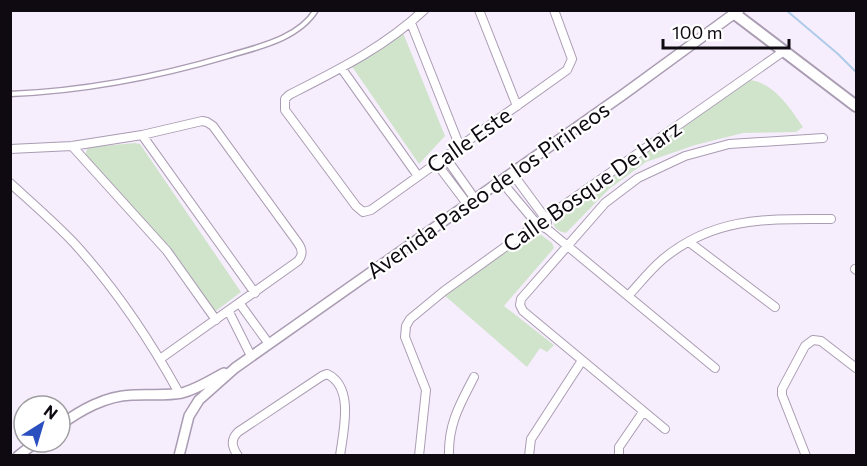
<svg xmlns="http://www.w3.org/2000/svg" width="867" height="466" font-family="Commissioner,sans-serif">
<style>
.green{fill:#d0e3cb}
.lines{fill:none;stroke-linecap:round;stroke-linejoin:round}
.stream{stroke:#aecbe9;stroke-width:2}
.service-casing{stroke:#aa9cb3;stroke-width:7}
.minor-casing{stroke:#aa9cb3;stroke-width:10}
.tertiary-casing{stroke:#aa9cb3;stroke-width:12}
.secondary-casing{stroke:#aa9cb3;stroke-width:14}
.service{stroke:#fff;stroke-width:4}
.minor{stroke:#fff;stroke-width:8}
.tertiary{stroke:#fff;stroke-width:9}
.secondary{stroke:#fff;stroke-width:10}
.labels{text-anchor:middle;stroke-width:4.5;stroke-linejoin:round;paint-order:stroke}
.street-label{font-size:22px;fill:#0f0a12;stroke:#fff}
</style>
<rect width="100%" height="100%" fill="#f7eefd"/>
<path class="green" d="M 401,28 L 445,136 L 419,164 L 351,65 Z
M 750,80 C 774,83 790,108 803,127 L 796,132 L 743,133 L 695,145 L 646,162 L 609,189 L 566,233 C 558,231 554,229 553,221 L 558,216 Z
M 135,143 L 140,144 L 241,292 L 216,311 L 212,311 L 150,226 L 85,157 L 87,149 L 92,147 Z
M 536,231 L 552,243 L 554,248 L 504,306 L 554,345 L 547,352 L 540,348 L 527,367 L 444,295 Z"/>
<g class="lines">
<path class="stream" d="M 786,10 L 838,54 L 856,72"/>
<g class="service-casing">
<path id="service" d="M 10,94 C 85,91 157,77 228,56 C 258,47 298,39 316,10"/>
</g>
<g class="minor-casing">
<path id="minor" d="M 424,10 C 385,47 336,71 289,95 L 285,99 L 285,110 L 356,206 L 363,212 L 371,210 L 567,70 L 572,59 L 554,10
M 479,10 L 517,106
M 411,23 L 460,147
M 342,69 L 418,176
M 142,135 L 255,293
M 72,146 L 167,251 L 216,320
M 10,149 L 72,146 L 142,135 L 202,121 L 207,122 L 213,126 L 298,243 C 303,250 303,255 298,261 L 160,359
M 446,158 L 475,199
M 437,164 L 468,205
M 512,173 L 546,219 L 547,223
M 501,181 L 537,224 L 547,229 L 715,368
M 10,183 C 32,203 54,222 74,243 C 115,288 150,340 179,393
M 689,242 L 775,307
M 855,269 L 856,270
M 628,296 C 639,284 650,270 663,259 C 715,216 768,219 831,219
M 240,304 L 269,344
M 229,312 L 251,356
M 665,429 L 523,311 L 520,305 L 521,299 L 605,203 L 638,178 L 685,156 L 729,144 L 823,138
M 238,456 C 232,447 230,440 238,432 L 322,376 L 327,374 C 355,387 343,432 340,456
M 419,456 L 426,390 L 405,337 L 406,326 L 410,319 L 444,291 L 537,224 L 784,51
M 449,456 C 448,424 460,404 474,377
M 529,456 L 531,439 L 581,362
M 619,456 L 619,447 L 643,412
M 806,456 L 782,395 L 782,389 L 805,346 L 813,340 L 821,341 L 856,368"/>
</g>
<g class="tertiary-casing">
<path id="tertiary" d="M 60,425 C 81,410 105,396 132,395 C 148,394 166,396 182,393 C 197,389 211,380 224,373
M 18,456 L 36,442
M 179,456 L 189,416 L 199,400 L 235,368 L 624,94 L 739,10"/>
</g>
<g class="secondary-casing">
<path id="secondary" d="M 735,14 L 856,106"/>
</g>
<use href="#service" class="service"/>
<use href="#minor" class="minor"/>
<use href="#tertiary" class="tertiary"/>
<use href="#secondary" class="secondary"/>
</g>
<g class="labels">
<g class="street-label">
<text transform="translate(469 140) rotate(-35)" y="8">Calle Este</text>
<text transform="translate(592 186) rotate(-35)" y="8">Calle Bosque De Harz</text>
<text transform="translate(488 190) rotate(-35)" y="8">Avenida Paseo de los Pirineos</text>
</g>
</g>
<rect width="867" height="466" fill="none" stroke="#0f0a12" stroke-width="24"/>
<g transform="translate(42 424) rotate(37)"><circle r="28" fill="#ffffff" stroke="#9f9da0" stroke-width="1.5"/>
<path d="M0-4.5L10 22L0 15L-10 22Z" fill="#2a50c0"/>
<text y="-9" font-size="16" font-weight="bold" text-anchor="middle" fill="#0f0a12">N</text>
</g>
<path d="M663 39v9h126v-9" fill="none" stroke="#0f0a12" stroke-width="3"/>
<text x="672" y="39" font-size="18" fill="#0f0a12" stroke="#ffffff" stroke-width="4.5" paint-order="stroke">100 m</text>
</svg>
